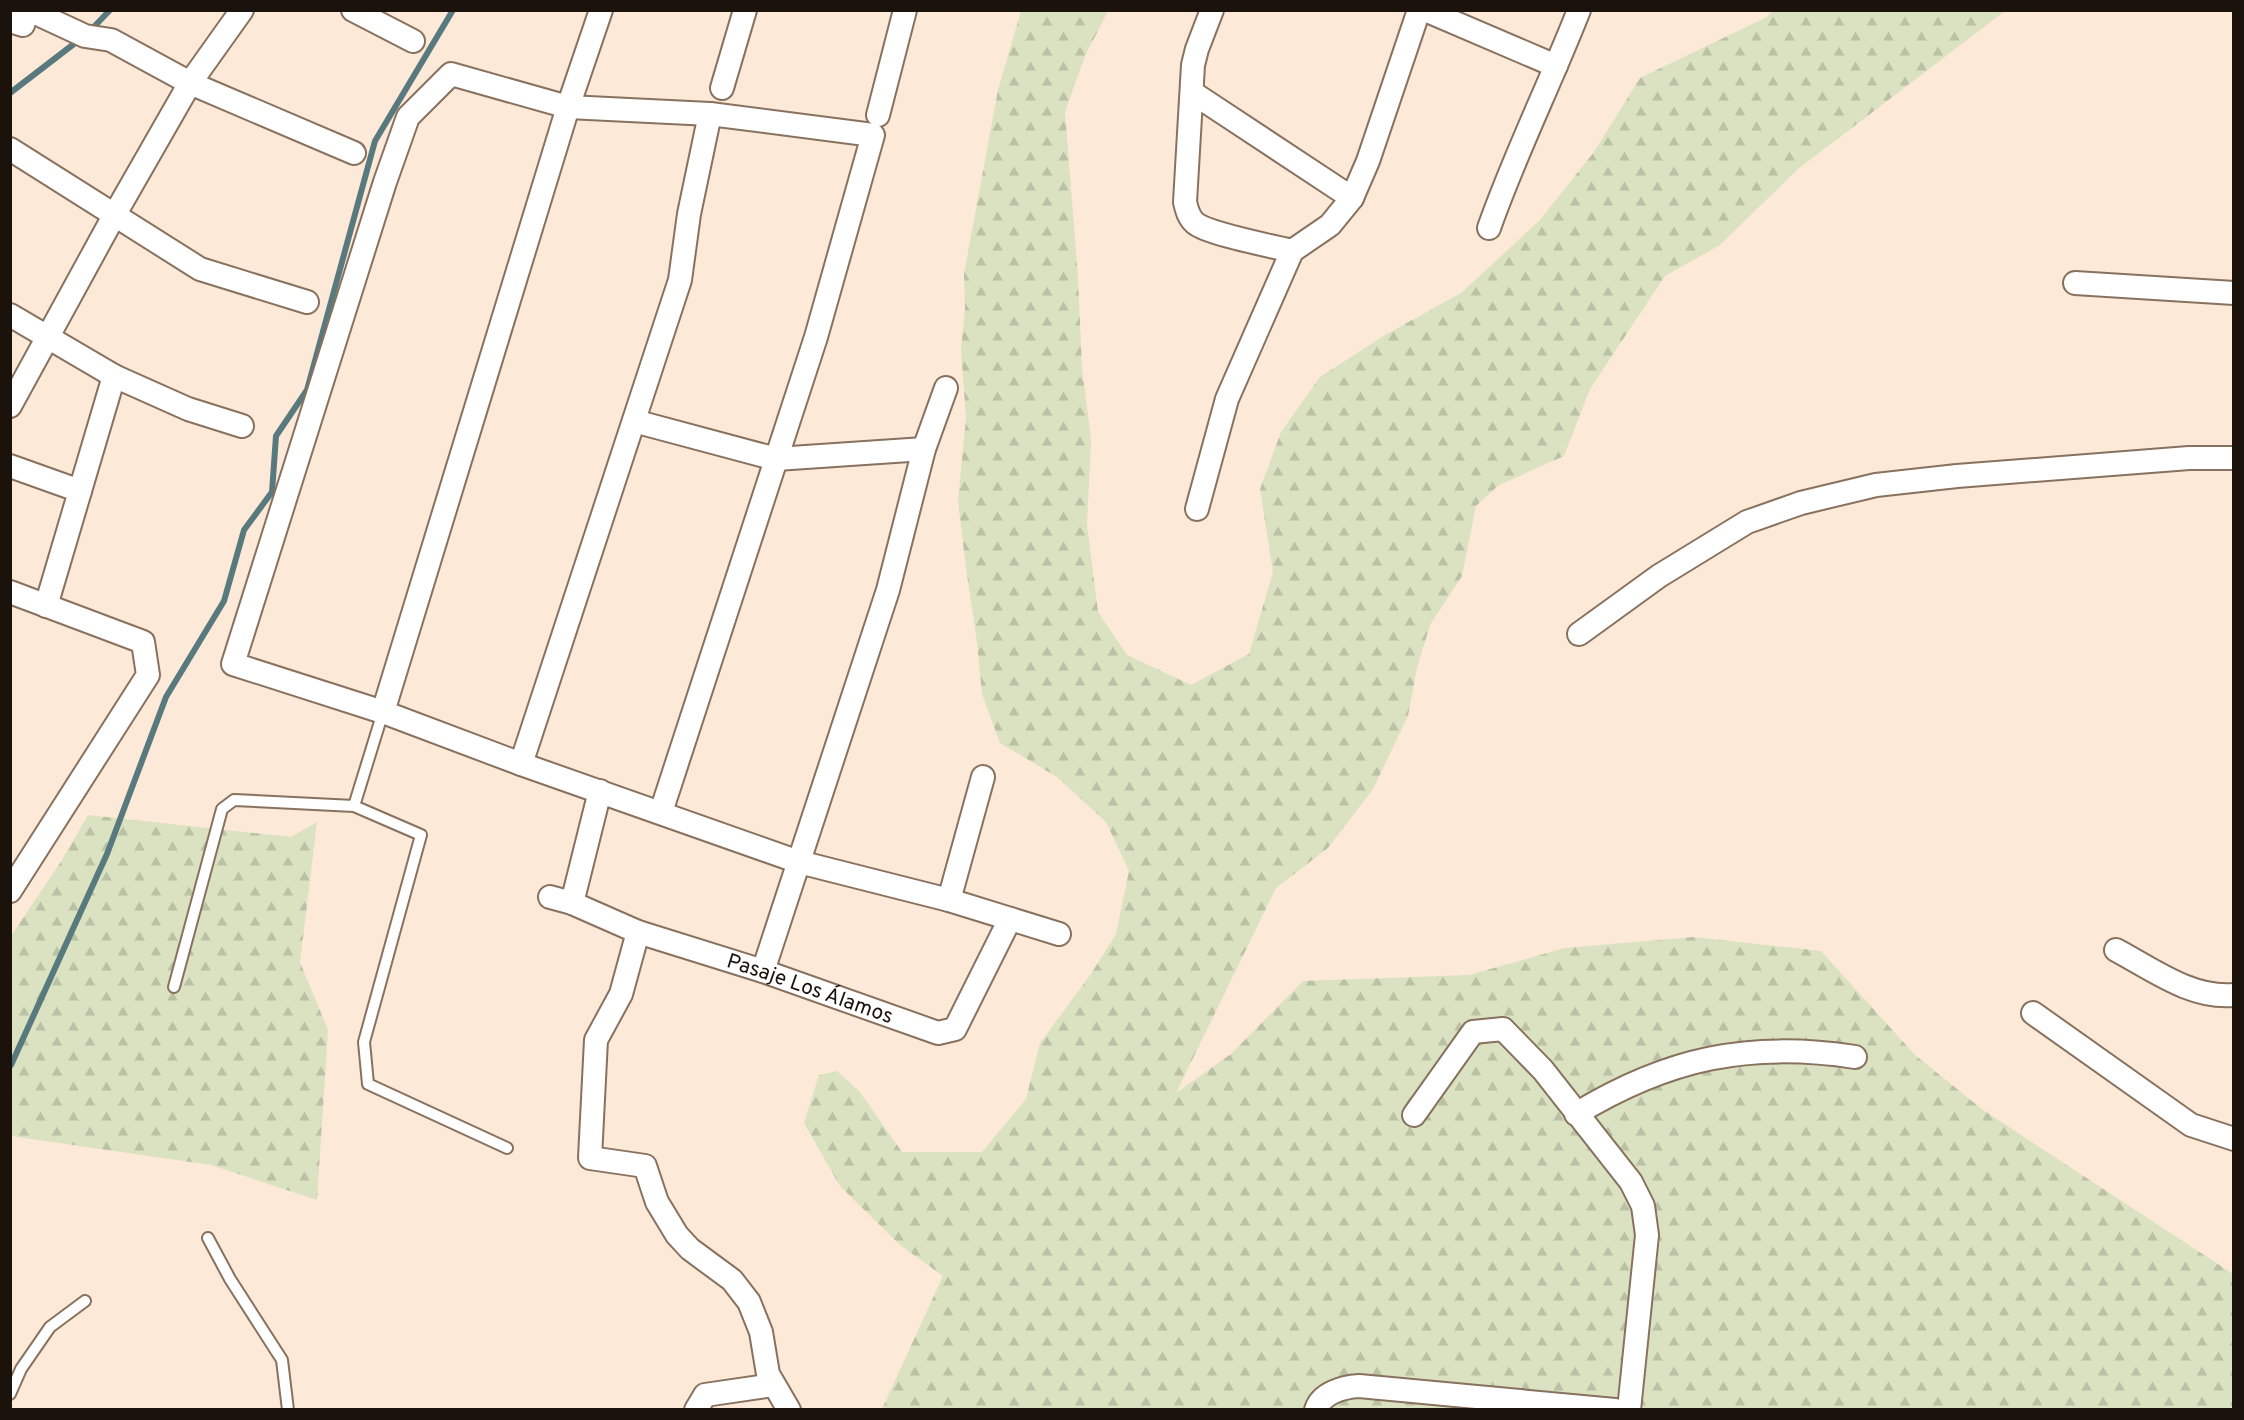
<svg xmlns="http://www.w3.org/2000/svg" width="2244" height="1420" font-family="Overpass,sans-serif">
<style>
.forest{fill:url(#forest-firs)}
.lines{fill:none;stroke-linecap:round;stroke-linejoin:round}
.stream{stroke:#587a7e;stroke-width:6}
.lane-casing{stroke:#88715e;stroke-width:14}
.street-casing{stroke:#88715e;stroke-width:26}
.lane{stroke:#fff;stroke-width:10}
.street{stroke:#fff;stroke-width:22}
.labels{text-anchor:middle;stroke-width:4.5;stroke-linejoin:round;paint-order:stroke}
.street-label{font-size:21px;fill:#1b130b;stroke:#fef9f5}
</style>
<defs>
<pattern id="forest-firs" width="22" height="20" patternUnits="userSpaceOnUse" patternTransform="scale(1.5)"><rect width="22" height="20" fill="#dae2c1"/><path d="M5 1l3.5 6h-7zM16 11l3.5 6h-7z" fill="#bac1a4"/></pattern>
</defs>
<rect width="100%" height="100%" fill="#fde9d7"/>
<path class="forest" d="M 1021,11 L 1108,11 L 1085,56 L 1065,112 L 1078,277 L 1082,369 L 1091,439 L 1087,525 L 1098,612 L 1127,655 L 1191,685 L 1249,654 L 1273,572 L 1260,489 L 1281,432 L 1320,377 L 1385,335 L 1461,293 L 1539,221 L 1594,152 L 1640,78 L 1767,17 L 1772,11 L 2005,11 L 1798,169 L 1720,245 L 1665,276 L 1590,389 L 1564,456 L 1499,485 L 1476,506 L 1462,576 L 1430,625 L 1417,668 L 1408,716 L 1373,789 L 1328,848 L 1276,888 L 1176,1093 L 1231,1054 L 1303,981 L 1469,975 L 1565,948 L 1694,937 L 1821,951 L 1915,1055 L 1983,1110 L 2233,1274 L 2233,1409 L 882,1409 L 943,1276 L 900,1245 L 840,1186 L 804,1123 L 819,1075 L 837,1071 L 859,1091 L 902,1152 L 982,1152 L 1026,1099 L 1040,1043 L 1091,974 L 1116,934 L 1129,871 L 1106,822 L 1057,777 L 1000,743 L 982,694 L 977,642 L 966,568 L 958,501 L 966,418 L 961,349 L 965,310 L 964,274 L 998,90 Z
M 88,815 L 291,837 L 317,822 L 300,962 L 328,1030 L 317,1200 L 211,1165 L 11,1136 L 11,936 L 62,860 Z"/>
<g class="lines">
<path class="stream" d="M 89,32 L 110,10
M 10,93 L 79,40
M 11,1065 L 107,854 L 166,697 L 224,601 L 244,530 L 272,492 L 276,436 L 307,390 L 375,141 L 453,10"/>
<g class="lane-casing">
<path id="lane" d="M 383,712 L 354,806 L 421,835 L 364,1042 L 368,1084 L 507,1148
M 174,987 L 222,809 L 234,800 L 354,806
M 208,1238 L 230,1279 L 282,1360 L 288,1410
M 10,1394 L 21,1369 L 50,1327 L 85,1301"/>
</g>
<g class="street-casing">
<g id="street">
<path d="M 29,10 L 85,36 L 111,40 L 190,83 L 354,153"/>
<path d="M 353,10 L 413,41"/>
<path d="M 1212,10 L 1197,49 L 1193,65 L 1185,202 C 1187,211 1189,218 1195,223 C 1208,234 1272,246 1292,251"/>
<path d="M 1425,10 L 1556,66"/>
<path d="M 10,21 L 23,25 L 28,10"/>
<path d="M 722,88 L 745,10"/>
<path d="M 1193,93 L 1352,198"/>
<path d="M 878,115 L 905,10"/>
<path d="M 10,149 L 200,269 L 307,302"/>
<path d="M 1489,228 C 1515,154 1550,84 1579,10"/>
<path d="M 2075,283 L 2234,293"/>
<path d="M 10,315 L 114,376 L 188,409 L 242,426"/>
<path d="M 10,406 L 115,214 L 190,83 L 242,10"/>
<path d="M 634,421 L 776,459 L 924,449"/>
<path d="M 10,466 L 80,491"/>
<path d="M 1197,509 L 1227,399 L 1292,251 L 1330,225 L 1352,198 L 1368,161 L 1419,10"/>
<path d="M 10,592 L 143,642 L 148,675 L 10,891"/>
<path d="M 46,606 L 114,376"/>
<path d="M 1579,634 L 1659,576 L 1747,522 L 1801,503 L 1876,485 L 1957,476 L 2189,458 L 2234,458"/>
<path d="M 383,712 L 568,107 L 601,10"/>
<path d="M 521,764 L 680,280 L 689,214 L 710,114"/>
<path d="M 661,812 L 816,337 L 873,135 L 710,114 L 568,107 L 451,74 L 408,117 L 385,182 L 233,664 L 383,712 L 521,764 L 799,862 L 949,900 L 1059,934"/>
<path id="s1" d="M 550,897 L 572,903 L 638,932 L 763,971 L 938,1033 L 955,1029 L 1010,919"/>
<path d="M 949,900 L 983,777"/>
<path d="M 572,903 L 600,791"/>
<path d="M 638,932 L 621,994 L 596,1040 L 590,1158 L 645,1166 L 657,1202 L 677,1235 L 690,1249 L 732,1280 L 749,1302 L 761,1332 L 768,1374 L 789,1410"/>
<path d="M 2116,950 C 2152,969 2191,999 2234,995"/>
<path d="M 763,971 L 888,590 L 924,449 L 946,388"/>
<path d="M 2033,1013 L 2191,1125 L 2234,1139"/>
<path d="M 1576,1114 C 1668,1058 1749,1041 1855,1057"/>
<path d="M 1414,1115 L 1473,1032 L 1503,1029 L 1543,1070 L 1631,1182 L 1643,1206 L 1647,1235 L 1629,1410"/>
<path d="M 696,1410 L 705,1395 L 774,1385"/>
<path d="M 1316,1410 C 1321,1393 1343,1387 1359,1386 L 1615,1410"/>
</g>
</g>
<use href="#lane" class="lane"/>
<use href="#street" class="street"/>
</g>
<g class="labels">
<g class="street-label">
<text dy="7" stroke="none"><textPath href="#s1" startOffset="276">Pasaje Los Álamos</textPath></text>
</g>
</g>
<rect width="2244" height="1420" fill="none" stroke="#1b130b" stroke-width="24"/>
</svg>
